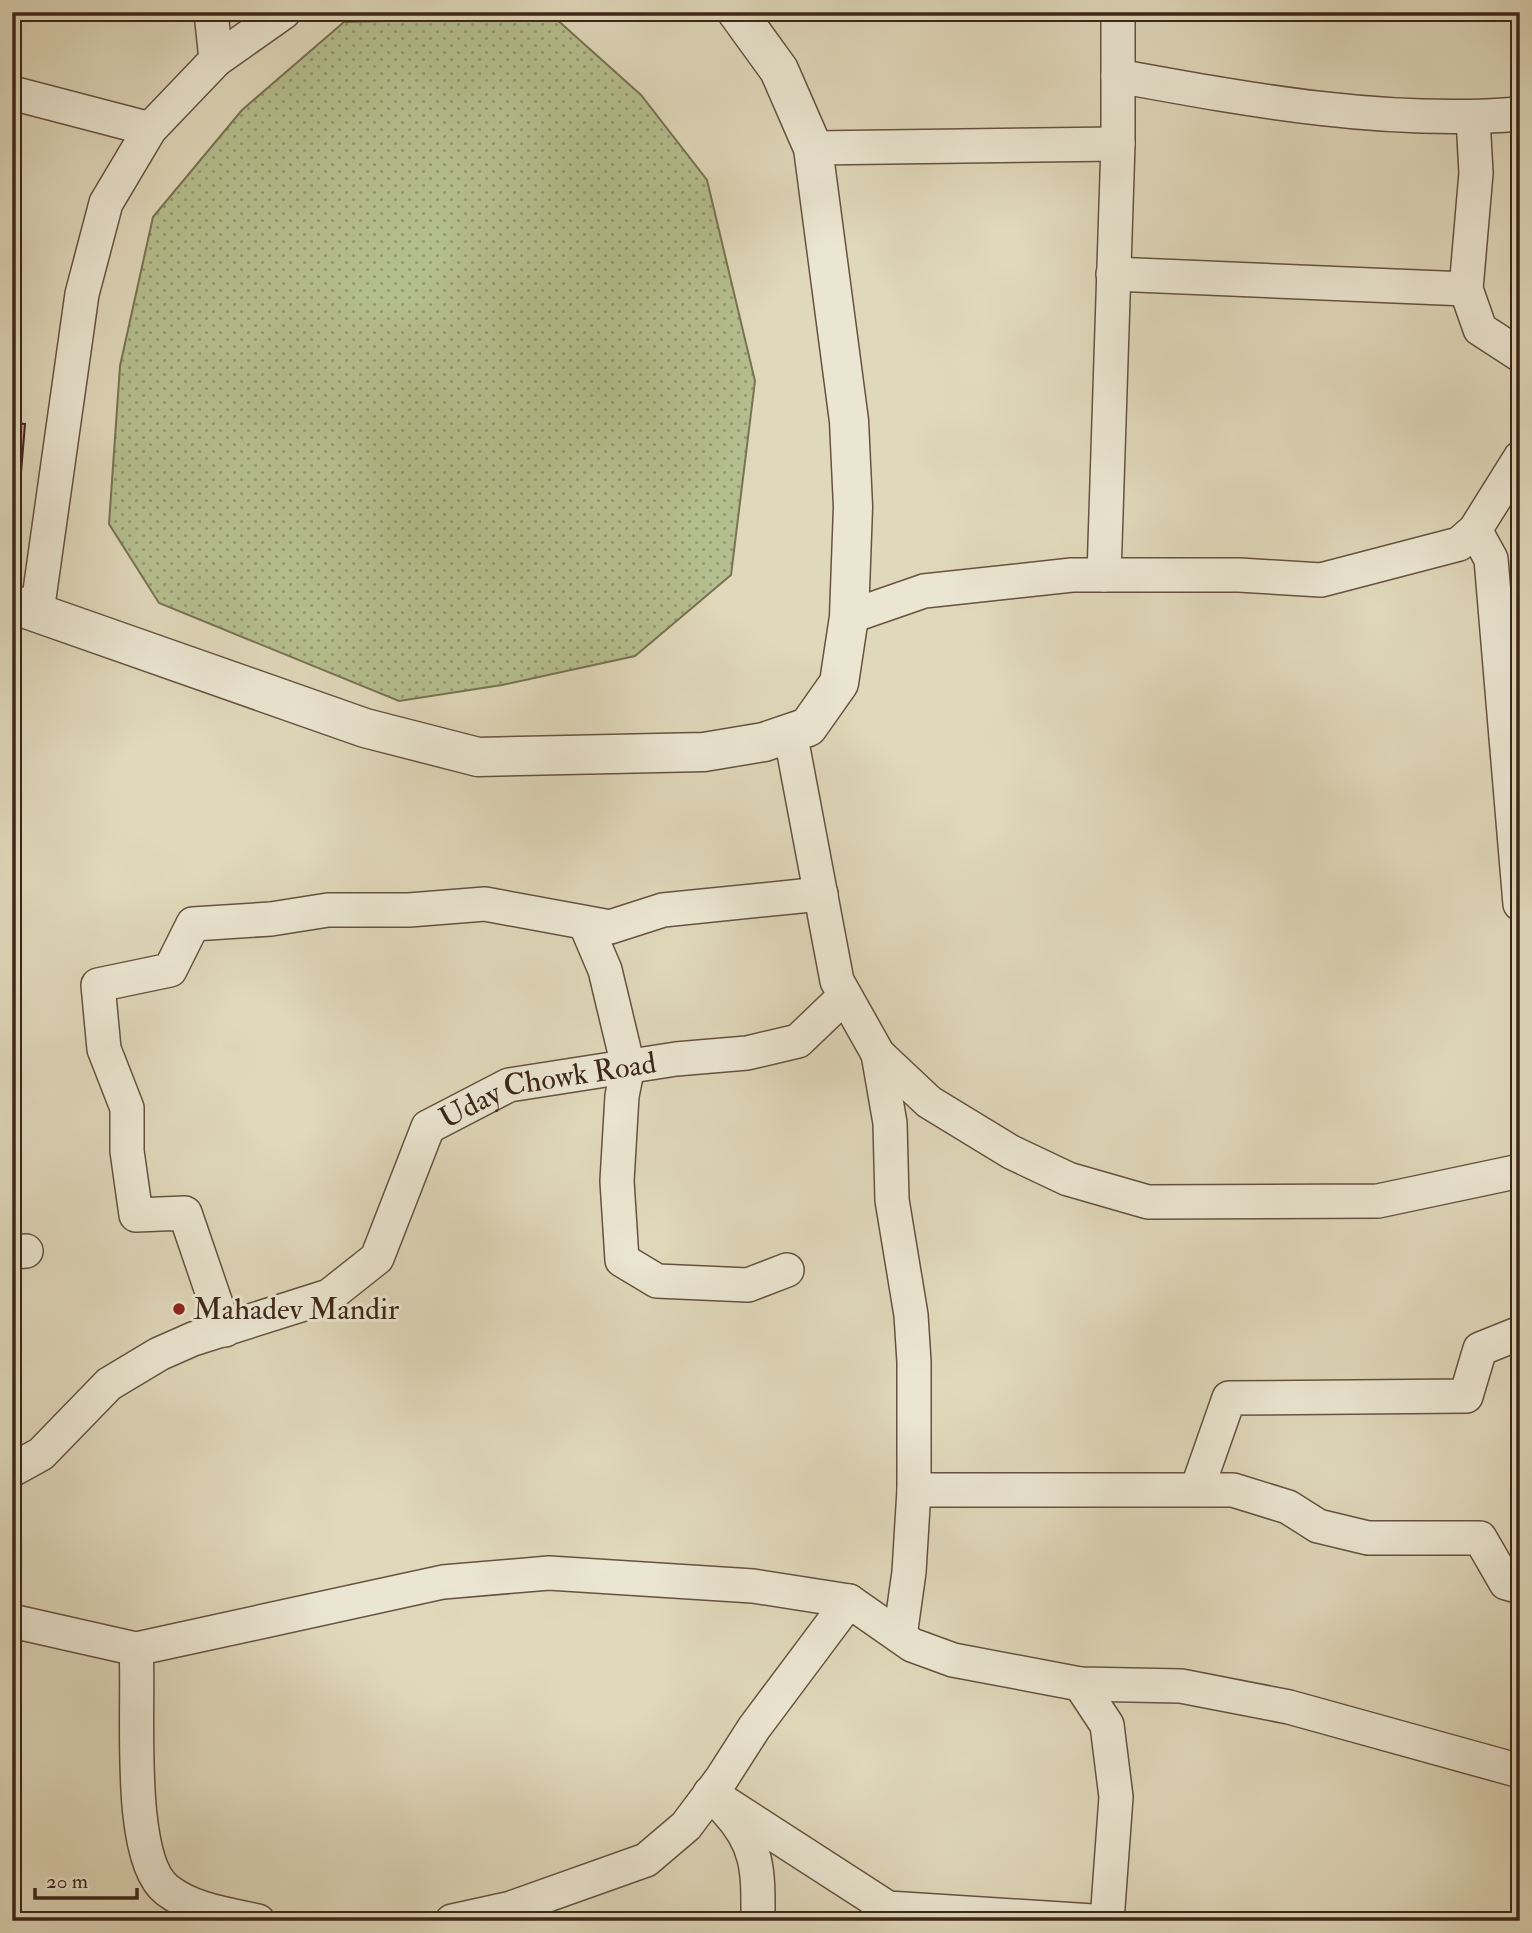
<svg xmlns="http://www.w3.org/2000/svg" width="1532" height="1933" font-family="'IM FELL Double Pica',serif">
<style>
.grass{fill:url(#grass-dots);stroke:#797253;stroke-width:2}
.building{fill:#d8a391;stroke:#3d2618;stroke-width:2}
.lines{fill:none;stroke-linecap:round;stroke-linejoin:round}
.minor-casing{stroke:#665240;stroke-width:36}
.tertiary-casing{stroke:#665240;stroke-width:41}
.minor{stroke:#ebe6d2;stroke-width:33}
.tertiary{stroke:#ebe6d2;stroke-width:38}
.poi-dot{fill:#8f2418;stroke:#ebe6d2;stroke-width:2.5}
.labels{text-anchor:middle;stroke-width:6;stroke-linejoin:round;paint-order:stroke}
.street-label{font-size:30px;fill:#3d2618;stroke:#ebe6d2}
.poi-label{font-size:30px;fill:#3d2618;stroke:#ebe6d2;text-anchor:start}
</style>
<defs>
<pattern id="grass-dots" width="8" height="8" patternUnits="userSpaceOnUse" patternTransform="scale(1.75)"><rect width="8" height="8" fill="#b5be8e"/><path d="M2 2h.1M6 6h.1" fill="none" stroke="#949a73" stroke-width="1.8" stroke-linecap="round"/></pattern>
</defs>
<rect width="100%" height="100%" fill="#e0d8ba"/>
<filter id="stains"><feTurbulence type="fractalNoise" baseFrequency=".00286" numOctaves="4"/><feColorMatrix values="0 0 0 0 .2 0 0 0 0 .09 0 0 0 0 .02 0 0 0 .5 -.17"/></filter>
<radialGradient id="worn" r=".72"><stop offset=".6" stop-color="#630" stop-opacity="0"/><stop offset="1" stop-color="#630" stop-opacity=".3"/></radialGradient>
<path class="grass" d="M 554,17 L 641,95 L 707,180 L 755,381 L 731,575 L 635,656 L 502,685 L 399,701 L 159,603 L 109,524 L 120,366 L 153,217 L 242,110 L 344,22 Z"/>
<path class="building" d="M 12,423 L 25,424 L 16,534 L 12,534 Z"/>
<g class="lines">
<g class="minor-casing">
<g id="minor">
<path d="M 211,12 L 216,60"/>
<path d="M 1118,76 C 1250,100 1385,125 1520,114"/>
<path d="M 12,93 L 150,129"/>
<path d="M 1473,118 L 1476,173 L 1466,289 L 1480,329 L 1520,355"/>
<path d="M 813,148 L 1118,144"/>
<path d="M 1113,274 L 1466,289"/>
<path d="M 1475,530 L 1491,559 L 1520,904"/>
<path d="M 1104,575 L 1118,144 L 1118,12"/>
<path d="M 37,612 L 82,294 L 106,203 L 150,129 L 216,60 L 284,12"/>
<path d="M 849,617 L 924,591 L 1072,575 L 1239,575 L 1321,580 L 1459,544 L 1475,530 L 1520,458"/>
<path d="M 790,732 L 837,981 L 878,1054 L 929,1102 L 1011,1152 L 1068,1179 L 1148,1202 L 1378,1201 L 1520,1171"/>
<path d="M 585,923 L 605,970 L 628,1066 L 622,1096 L 617,1181 L 622,1260 L 657,1281 L 748,1285 L 787,1270"/>
<path d="M 878,1054 L 890,1123 L 892,1200 L 911,1315 L 914,1362 L 914,1490 L 909,1572 L 900,1636"/>
<path d="M 12,1252 L 26,1251"/>
<path d="M 225,1330 L 185,1213 L 136,1215 L 127,1151 L 127,1108 L 104,1049 L 98,985 L 170,970 L 193,924 L 271,919 L 328,910 L 409,910 L 485,904 L 610,927 L 663,910 L 821,894"/>
<path id="s1" d="M 12,1470 L 41,1454 L 109,1384 L 159,1354 L 193,1339 L 329,1296 L 377,1258 L 428,1127 L 509,1085 L 676,1059 L 747,1053 L 798,1041 L 845,996"/>
<path d="M 1197,1489 L 1229,1398 L 1466,1396 L 1480,1349 L 1520,1333"/>
<path d="M 914,1490 L 1233,1490 L 1288,1507 L 1318,1526 L 1368,1538 L 1480,1538 L 1506,1583 L 1520,1587"/>
<path d="M 12,1621 L 136,1649 L 443,1582 L 549,1573 L 753,1586 L 849,1601 L 912,1645 L 953,1660 L 1080,1684 L 1181,1686 L 1289,1707 L 1520,1771"/>
<path d="M 136,1649 C 140,1701 125,1858 167,1890 C 193,1910 226,1914 258,1921"/>
<path d="M 1080,1684 L 1107,1725 L 1116,1797 L 1107,1921"/>
<path d="M 710,1793 L 888,1908 L 1093,1921"/>
<path d="M 726,1810 C 760,1846 758,1874 758,1921"/>
<path d="M 452,1921 L 511,1908 L 646,1860 L 686,1826 L 722,1778 L 754,1728 L 849,1601"/>
</g>
</g>
<g class="tertiary-casing">
<path id="tertiary" d="M 12,604 L 365,728 L 478,757 L 704,752 L 764,742 L 808,727 L 839,683 L 849,617 L 853,507 L 849,421 L 813,148 L 779,70 L 737,12"/>
</g>
<use href="#minor" class="minor"/>
<use href="#tertiary" class="tertiary"/>
</g>
<circle class="poi-dot" cx="179" cy="1309" r="7"/>
<g class="labels">
<g class="street-label">
<text dy="10" stroke="none"><textPath href="#s1" startOffset="698">Uday Chowk Road</textPath></text>
</g>
<g class="poi-label">
<text x="193" y="1319">Mahadev Mandir</text>
</g>
</g>
<rect width="1532" height="1933" fill="none" stroke="#e0d8ba" stroke-width="42"/>
<rect x="14" y="14" width="1504" height="1905" fill="none" stroke="#3d2618" stroke-width="3.5"/>
<rect x="21" y="21" width="1490" height="1891" fill="none" stroke="#3d2618" stroke-width="2"/>
<path d="M35 1888v10h102v-10" fill="none" stroke="#3d2618" stroke-width="3.5"/>
<text x="46" y="1888" font-size="21" fill="#3d2618" stroke="#ebe6d2" stroke-width="5" paint-order="stroke">20 m</text>
<rect width="100%" height="100%" filter="url(#stains)"/>
<rect width="100%" height="100%" fill="url(#worn)"/>
</svg>
